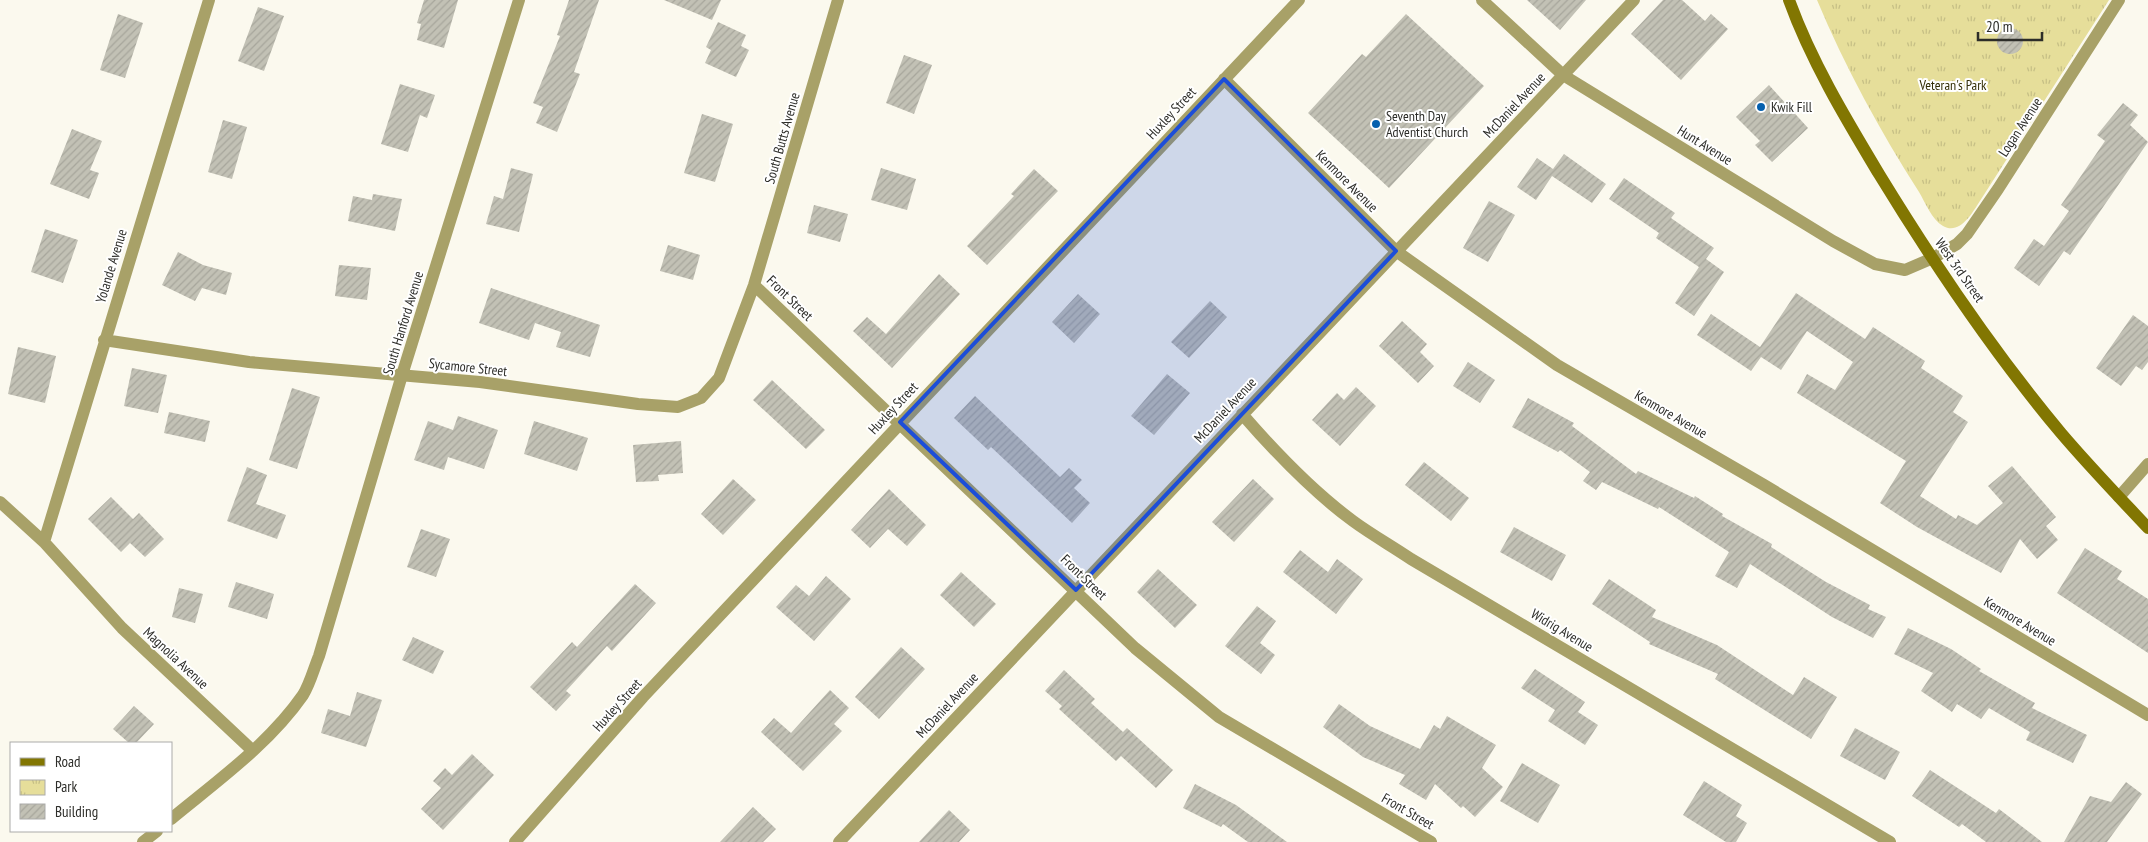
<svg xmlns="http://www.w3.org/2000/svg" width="2148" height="842" font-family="'PT Sans Narrow',sans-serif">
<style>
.park{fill:url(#park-tufts)}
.building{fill:url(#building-hatch)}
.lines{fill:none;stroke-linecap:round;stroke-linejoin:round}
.street{stroke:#a8a168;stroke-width:12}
.secondary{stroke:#827602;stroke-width:12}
.marked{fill:#1d4ed8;fill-opacity:0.2;stroke:#1d4ed8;stroke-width:4;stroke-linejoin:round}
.poi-dot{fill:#0560ae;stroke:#fff;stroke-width:2}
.labels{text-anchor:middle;stroke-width:4;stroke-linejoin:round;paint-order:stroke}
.park-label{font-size:14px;fill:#332e06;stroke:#fff}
.street-label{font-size:14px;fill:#2d2d29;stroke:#fff}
.poi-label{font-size:14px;fill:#2d2d29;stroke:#fff;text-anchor:start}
</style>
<defs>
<pattern id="park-tufts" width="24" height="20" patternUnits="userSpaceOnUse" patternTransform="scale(1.25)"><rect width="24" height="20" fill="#e6de9a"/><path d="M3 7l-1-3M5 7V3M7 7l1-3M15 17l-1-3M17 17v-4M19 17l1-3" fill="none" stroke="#c6bf85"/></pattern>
<pattern id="building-hatch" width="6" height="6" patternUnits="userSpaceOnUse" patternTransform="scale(1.25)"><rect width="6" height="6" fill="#c2c1b5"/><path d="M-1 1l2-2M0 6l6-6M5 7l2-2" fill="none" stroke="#a7a69c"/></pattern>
</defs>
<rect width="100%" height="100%" fill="#fbf9ee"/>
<path class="park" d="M 1817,0 L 2109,0 L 1978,204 C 1971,215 1959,235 1943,226 C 1932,220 1925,202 1919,192 C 1880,131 1845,67 1817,0 Z"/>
<path class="building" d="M 424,0 L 458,0 L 444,48 L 417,40 L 421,24 L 417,23 Z
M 569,0 L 599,0 L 574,72 L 580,74 L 557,132 L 536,123 L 543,107 L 533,103 L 560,36 L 557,35 Z
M 664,0 L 721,0 L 712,20 Z
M 1527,0 L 1586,0 L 1560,30 Z
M 1663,0 L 1682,0 L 1705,21 L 1711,14 L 1728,29 L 1681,80 L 1631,34 Z
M 258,7 L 284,16 L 264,71 L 238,61 Z
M 118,14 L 143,23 L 125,78 L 100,70 Z
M 1406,14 L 1484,86 L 1389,188 L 1308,113 L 1362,54 L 1366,57 Z
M 718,22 L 746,35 L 741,46 L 749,50 L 736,77 L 705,63 L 711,50 L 706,47 Z
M1997 41a13 13 0 1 1 26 0a13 13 0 1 1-26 0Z
M 904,55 L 932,65 L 914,114 L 886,103 Z
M 400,84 L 435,95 L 427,118 L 420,115 L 408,152 L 381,144 Z
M 1769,85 L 1808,128 L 1772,162 L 1755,145 L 1760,141 L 1736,117 Z
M 2123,103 L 2138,115 L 2130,125 L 2148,142 L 2070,255 L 2064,251 L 2039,286 L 2014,268 L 2034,239 L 2044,246 L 2069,211 L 2061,205 L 2105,141 L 2097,135 Z
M 702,114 L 733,124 L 715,182 L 684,173 Z
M 223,120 L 247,127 L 232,179 L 208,172 Z
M 72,129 L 102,141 L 90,170 L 99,173 L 89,199 L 50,184 Z
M 1564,154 L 1606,184 L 1592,203 L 1552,176 L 1536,200 L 1517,187 L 1537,158 L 1553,169 Z
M 511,168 L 533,174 L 519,232 L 486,224 L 494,196 L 503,199 Z
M 881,168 L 916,179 L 907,210 L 871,200 Z
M 1034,169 L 1058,191 L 987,265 L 967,246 L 1014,196 L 1011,194 Z
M 1624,178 L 1675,213 L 1671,218 L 1714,248 L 1706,259 L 1724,272 L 1694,316 L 1675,303 L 1699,267 L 1656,238 L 1659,233 L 1609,199 Z
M 373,194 L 402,199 L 395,231 L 348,221 L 353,196 L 372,200 Z
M 1489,201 L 1515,215 L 1488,262 L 1463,248 Z
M 814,205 L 848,214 L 840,242 L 807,233 Z
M 45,229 L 78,240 L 63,283 L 31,272 Z
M 668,245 L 700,255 L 693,280 L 660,271 Z
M 178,252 L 203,265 L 232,273 L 226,295 L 202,288 L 195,301 L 162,285 Z
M 339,265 L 371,268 L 367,300 L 335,296 Z
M 939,274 L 960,294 L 892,368 L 853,331 L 867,317 L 886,334 Z
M 491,288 L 600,325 L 590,357 L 556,347 L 561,332 L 535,323 L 529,340 L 479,323 Z
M 1796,293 L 1865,339 L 1873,327 L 1925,361 L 1921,368 L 1963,396 L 1953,412 L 1968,422 L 1920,496 L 1956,519 L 1958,515 L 1977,525 L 2003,503 L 1988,486 L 2012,466 L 2056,517 L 2046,526 L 2058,540 L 2037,559 L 2020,539 L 2001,573 L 1917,527 L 1880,503 L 1906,461 L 1797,393 L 1807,374 L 1835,390 L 1853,362 L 1807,331 L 1781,370 L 1761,357 L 1751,371 L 1697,335 L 1711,314 L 1760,347 Z
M 1078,294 L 1100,314 L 1074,343 L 1052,322 Z
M 1210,301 L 1227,317 L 1189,358 L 1171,342 Z
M 2133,315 L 2148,326 L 2148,362 L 2142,370 L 2136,366 L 2121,386 L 2096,368 Z
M 1402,321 L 1427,344 L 1420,352 L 1434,366 L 1418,383 L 1379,346 Z
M 18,347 L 56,356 L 45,403 L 8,394 Z
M 1468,362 L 1495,380 L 1480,403 L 1453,386 Z
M 132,368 L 167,375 L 158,413 L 124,406 Z
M 1167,374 L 1190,393 L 1154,435 L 1131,416 Z
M 772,380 L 825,430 L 806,449 L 753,400 Z
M 1356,387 L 1376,406 L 1340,446 L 1312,420 L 1337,393 L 1344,400 Z
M 292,388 L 320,397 L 297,469 L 269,460 Z
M 975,396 L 1060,477 L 1069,468 L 1082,480 L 1074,488 L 1090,503 L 1072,523 L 991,447 L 988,450 L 954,418 Z
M 1528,398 L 1574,423 L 1572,426 L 1636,474 L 1638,471 L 1694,498 L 1695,496 L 1723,514 L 1722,516 L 1772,544 L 1771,547 L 1826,582 L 1870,605 L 1868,609 L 1886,617 L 1873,638 L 1832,617 L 1750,564 L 1737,588 L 1715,576 L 1729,552 L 1659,507 L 1658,509 L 1602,482 L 1596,490 L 1583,481 L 1590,472 L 1560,450 L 1558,452 L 1512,427 Z
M 169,412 L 210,421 L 205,442 L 164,433 Z
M 458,416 L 498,430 L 484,469 L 448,457 L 444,470 L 414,460 L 428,421 L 453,430 Z
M 534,421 L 588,438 L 577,471 L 524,454 Z
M 681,441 L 683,473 L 658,475 L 659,481 L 636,482 L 633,445 Z
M 1424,462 L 1469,498 L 1451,521 L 1405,485 Z
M 247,467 L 267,475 L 256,504 L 286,515 L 277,539 L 227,521 Z
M 733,479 L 756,500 L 723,535 L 701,514 Z
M 1253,479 L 1274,499 L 1234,542 L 1212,522 Z
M 889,489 L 926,525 L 907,546 L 888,529 L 870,548 L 851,530 Z
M 111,497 L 133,519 L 139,513 L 164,539 L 145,557 L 130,543 L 121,552 L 88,519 Z
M 1514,527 L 1566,555 L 1552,581 L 1500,552 Z
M 421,529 L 450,539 L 436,577 L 407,567 Z
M 2085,548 L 2122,571 L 2117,579 L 2148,599 L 2148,653 L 2057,593 Z
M 1300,550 L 1328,572 L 1337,559 L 1363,579 L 1336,614 L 1283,572 Z
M 1158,569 L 1197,605 L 1175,628 L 1137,592 Z
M 961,572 L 996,604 L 974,627 L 940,595 Z
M 826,576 L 851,599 L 814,641 L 776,607 L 796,585 L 809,596 Z
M 1609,579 L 1656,610 L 1652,617 L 1717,645 L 1793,695 L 1804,677 L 1837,697 L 1811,739 L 1715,679 L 1718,674 L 1649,644 L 1650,642 L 1592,604 Z
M 236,582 L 274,594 L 267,619 L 228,607 Z
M 635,584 L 656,603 L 612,651 L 607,646 L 566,691 L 571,695 L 556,711 L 530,687 L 572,642 L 577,647 Z
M 179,588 L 203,594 L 195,623 L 172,617 Z
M 1257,606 L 1276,621 L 1260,643 L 1275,655 L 1261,674 L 1225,646 Z
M 1908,628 L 1951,649 L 1981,669 L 1979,671 L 2035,703 L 2032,708 L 2087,735 L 2073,763 L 2026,740 L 2030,732 L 1989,708 L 1981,719 L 1957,704 L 1952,712 L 1921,691 L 1933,673 L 1894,654 Z
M 413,637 L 444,651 L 433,674 L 402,660 Z
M 901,647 L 925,669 L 879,719 L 855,697 Z
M 1535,669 L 1585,702 L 1578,712 L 1598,725 L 1585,745 L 1548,721 L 1555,710 L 1521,688 Z
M 1064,670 L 1095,699 L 1091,703 L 1123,732 L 1127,728 L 1173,770 L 1156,788 L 1121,756 L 1116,761 L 1059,709 L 1062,706 L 1045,691 Z
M 830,690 L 849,708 L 834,724 L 842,731 L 803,771 L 761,732 L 774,718 L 791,733 Z
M 357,692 L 382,700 L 366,747 L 321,733 L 328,709 L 350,716 Z
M 1339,704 L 1370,726 L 1420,749 L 1434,725 L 1440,729 L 1447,716 L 1496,745 L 1482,768 L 1503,787 L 1475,817 L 1463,806 L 1461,808 L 1435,784 L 1426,800 L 1399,784 L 1405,775 L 1363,757 L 1323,727 Z
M 134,706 L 154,724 L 136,743 L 129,743 L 113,729 Z
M 1855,728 L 1900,752 L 1885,780 L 1840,756 Z
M 472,754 L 494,775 L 443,830 L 421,809 L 441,788 L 433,781 L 445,768 L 452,775 Z
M 1522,763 L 1560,785 L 1538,823 L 1500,801 Z
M 1930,770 L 1996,813 L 1999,809 L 2042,842 L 1986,842 L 1962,824 L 1959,827 L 1912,796 Z
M 1704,781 L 1742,805 L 1736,816 L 1747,823 L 1736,842 L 1726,842 L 1683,815 Z
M 2126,782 L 2142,794 L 2107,842 L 2064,842 L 2090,796 L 2111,802 Z
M 1195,784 L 1236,805 L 1287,842 L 1248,842 L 1223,824 L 1221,827 L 1183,808 Z
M 753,807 L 776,829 L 763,842 L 720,842 Z
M 949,810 L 970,830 L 959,842 L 919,842 Z"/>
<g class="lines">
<path class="street" d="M 1482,0 L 1563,75 L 1833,241 L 1875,264 L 1905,270 L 1933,258 L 1957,244 L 1967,234 L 1998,189 L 2119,0
M 1224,79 L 1396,251 L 1557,365 L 1764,485 L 2148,715
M 754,285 L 1135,648 L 1219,717 L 1431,842
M 104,340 L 249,362 L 480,382 L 638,404 L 678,407 L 701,398 L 719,378 L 754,285 L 838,0
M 1242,414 C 1275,452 1312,491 1353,521 C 1372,535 1392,546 1411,559 L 1890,842
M 2119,497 L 2148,464
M 0,502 L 44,542 L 122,628 L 252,750
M 44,542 L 209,0
M 171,819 C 217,781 269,744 303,695 C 310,684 314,668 319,656 L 402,375 L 519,0
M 143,842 L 157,831
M 515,842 L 643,697 L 1299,0
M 839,842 L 1634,0"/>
<path class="secondary" d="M 1789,0 C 1811,61 1846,119 1879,174 C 1934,264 1994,353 2061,433 C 2089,466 2119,497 2148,528"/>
</g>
<path class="marked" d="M 1224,79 L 1396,251 L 1076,590 L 900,422 Z"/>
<g class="poi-dot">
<circle cx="1761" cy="107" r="5"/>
<circle cx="1376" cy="124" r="5"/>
</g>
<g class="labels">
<g class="park-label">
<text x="1953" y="90">Veteran's Park</text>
</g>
<g class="street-label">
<text transform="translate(1514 105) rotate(-47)" y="5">McDaniel Avenue</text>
<text transform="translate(1171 113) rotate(-47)" y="5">Huxley Street</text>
<text transform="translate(2020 127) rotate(-57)" y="5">Logan Avenue</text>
<text transform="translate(782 138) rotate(-74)" y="5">South Butts Avenue</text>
<text transform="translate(1705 145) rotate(32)" y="5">Hunt Avenue</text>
<text transform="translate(1347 181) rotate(45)" y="5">Kenmore Avenue</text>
<text transform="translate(111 266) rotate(-73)" y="5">Yolande Avenue</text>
<text transform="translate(1960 270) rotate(55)" y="5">West 3rd Street</text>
<text transform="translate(790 298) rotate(44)" y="5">Front Street</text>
<text transform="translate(403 323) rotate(-73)" y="5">South Hanford Avenue</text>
<text transform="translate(468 367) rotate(6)" y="5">Sycamore Street</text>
<text transform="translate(893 408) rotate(-47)" y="5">Huxley Street</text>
<text transform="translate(1225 410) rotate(-47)" y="5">McDaniel Avenue</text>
<text transform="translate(1671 414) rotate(30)" y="5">Kenmore Avenue</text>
<text transform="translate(1084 577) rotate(44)" y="5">Front Street</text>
<text transform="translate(2020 621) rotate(31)" y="5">Kenmore Avenue</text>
<text transform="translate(1562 630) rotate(31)" y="5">Widrig Avenue</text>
<text transform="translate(176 658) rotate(43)" y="5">Magnolia Avenue</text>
<text transform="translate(617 705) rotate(-48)" y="5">Huxley Street</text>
<text transform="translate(947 705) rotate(-47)" y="5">McDaniel Avenue</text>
<text transform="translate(1408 811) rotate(30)" y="5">Front Street</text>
</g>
<g class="poi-label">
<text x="1771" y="112">Kwik Fill</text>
<text x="1386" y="121">Seventh Day<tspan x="1386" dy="16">Adventist Church</tspan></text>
</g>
</g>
<rect x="10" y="742" width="162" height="90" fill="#ffffff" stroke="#ababa9"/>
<rect x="20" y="758" width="25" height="8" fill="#827602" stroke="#ababa9"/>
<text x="55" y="767" font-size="15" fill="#2d2d29">Road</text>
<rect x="20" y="780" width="25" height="15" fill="url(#park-tufts)" stroke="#ababa9"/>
<text x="55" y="792" font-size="15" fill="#2d2d29">Park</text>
<rect x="20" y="804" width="25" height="15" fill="url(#building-hatch)" stroke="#ababa9"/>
<text x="55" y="817" font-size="15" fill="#2d2d29">Building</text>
<path d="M1978 32v8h64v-8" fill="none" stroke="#2d2d29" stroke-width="2.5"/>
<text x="1986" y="32" font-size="15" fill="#2d2d29" stroke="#ffffff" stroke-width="4" paint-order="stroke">20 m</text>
</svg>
